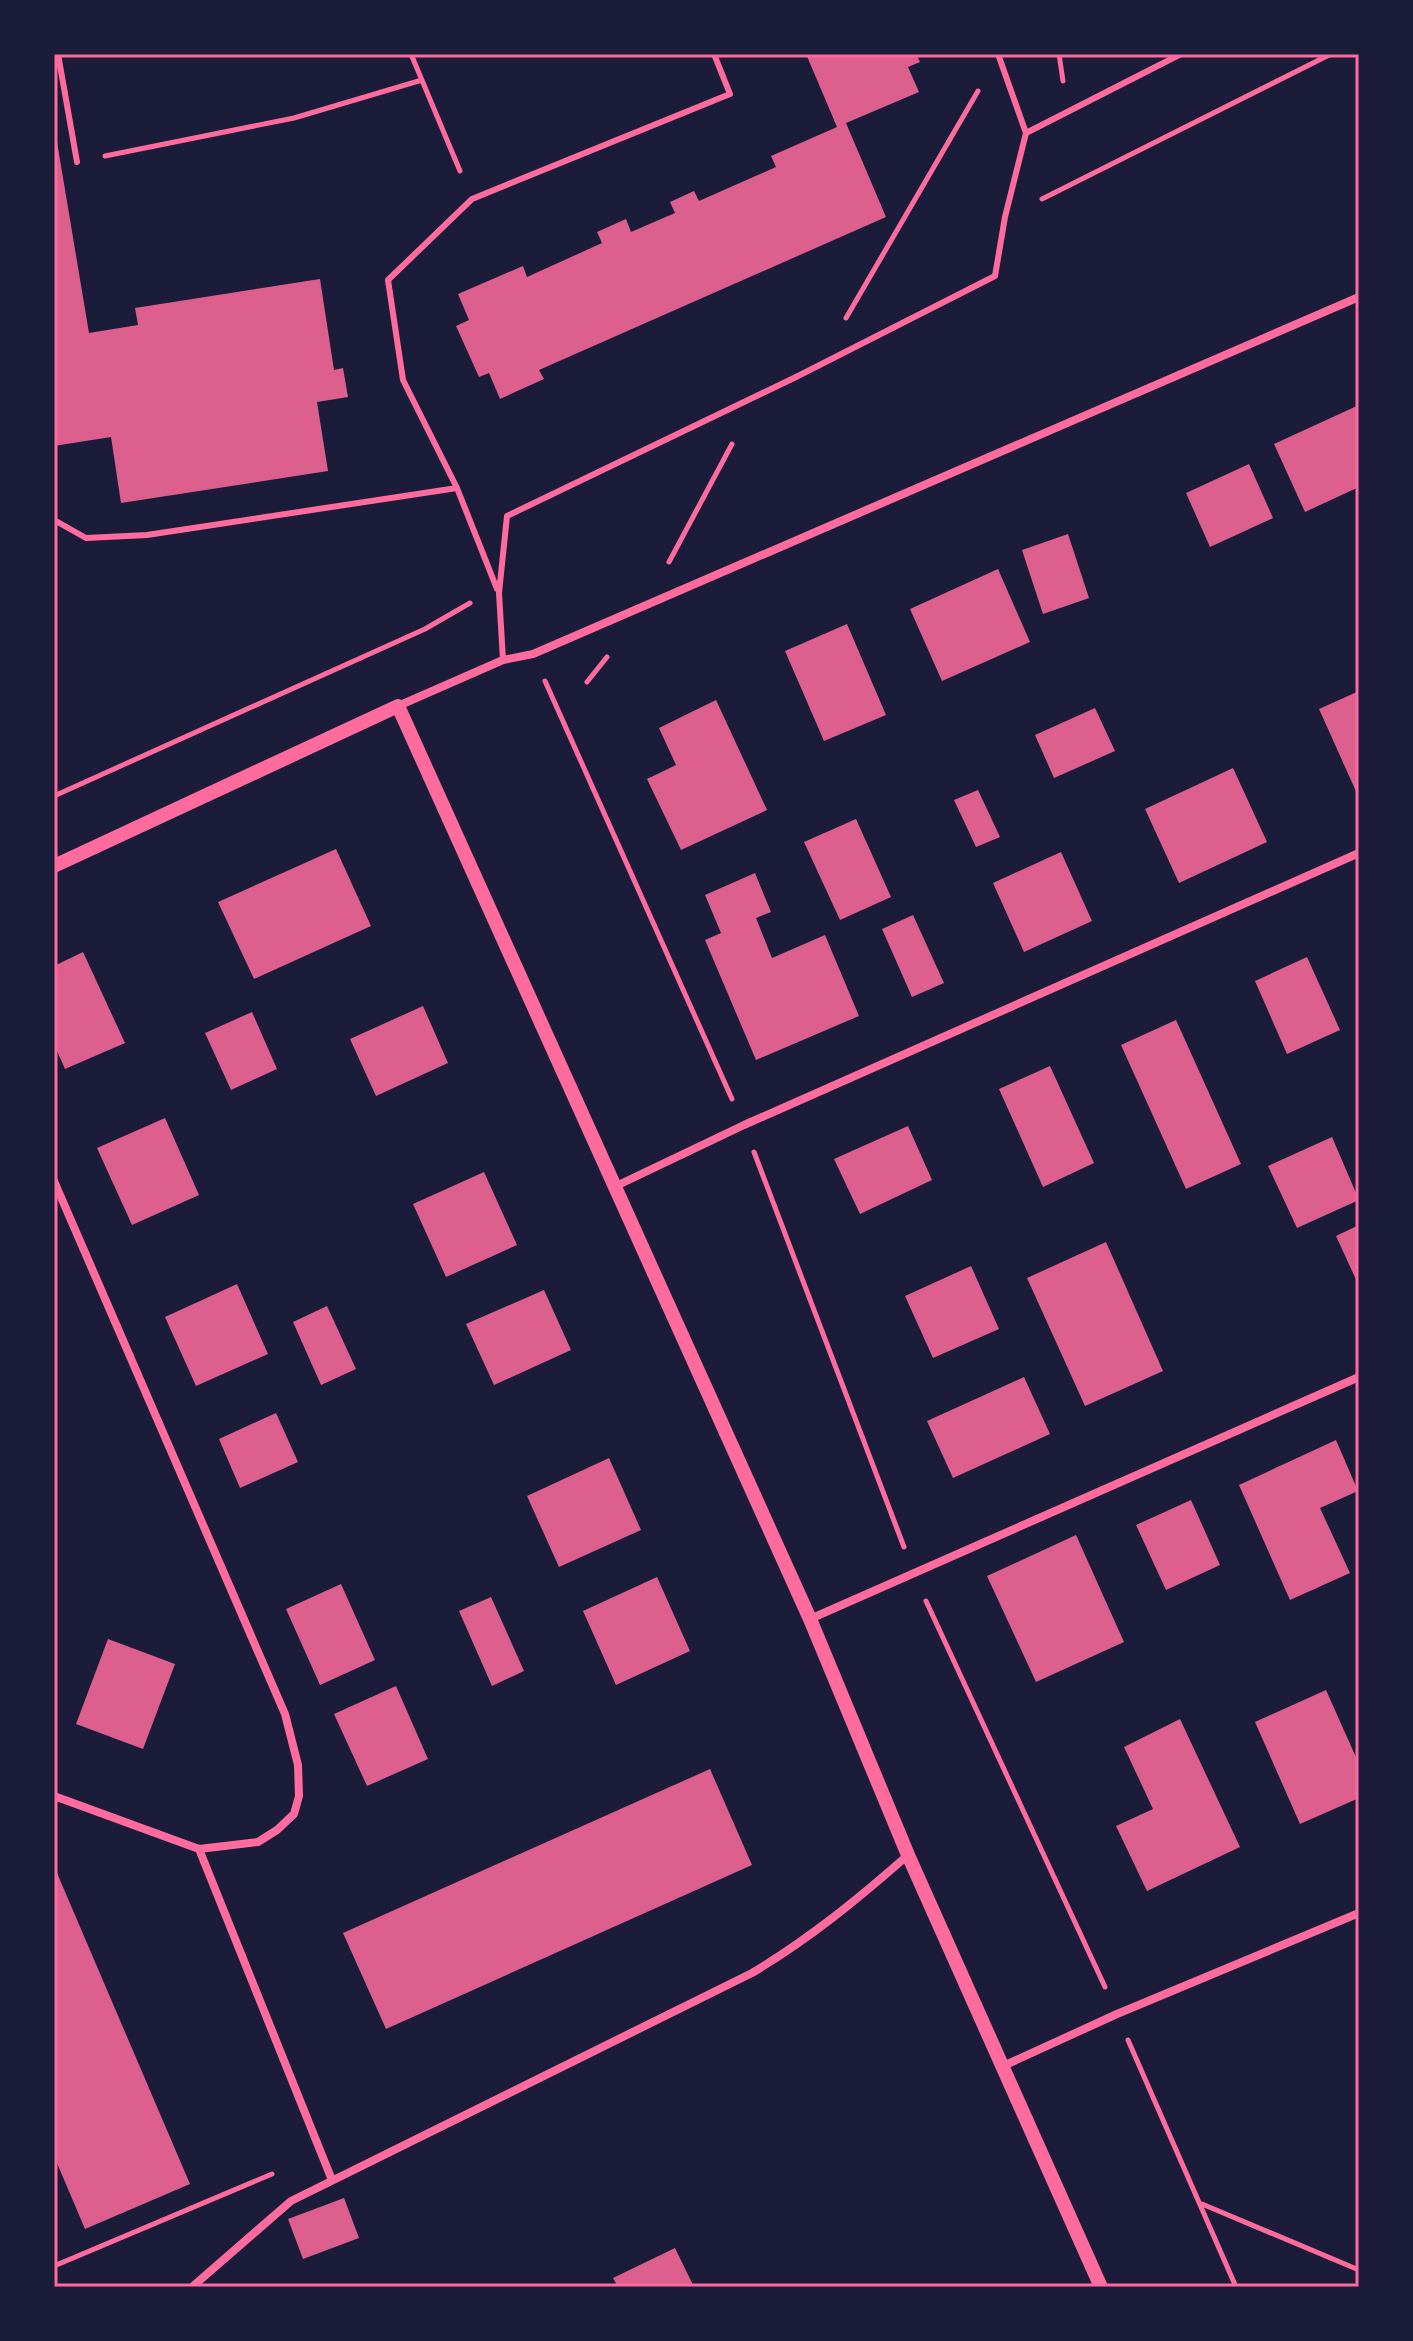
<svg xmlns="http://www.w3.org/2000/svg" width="1413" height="2341" font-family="'Exo 2',sans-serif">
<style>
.building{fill:#dd5f8e}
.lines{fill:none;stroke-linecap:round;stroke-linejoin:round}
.path{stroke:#ff6b9d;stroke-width:5}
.service{stroke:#ff6b9d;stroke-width:6}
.minor{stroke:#ff6b9d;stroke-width:8}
.tertiary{stroke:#ff6b9d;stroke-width:14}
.neatline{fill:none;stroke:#ff6b9d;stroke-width:3}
</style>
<rect width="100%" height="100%" fill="#1b1b3a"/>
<path class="building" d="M 806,54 L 916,54 L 920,62 L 908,67 L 919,92 L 846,123 L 886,217 L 539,370 L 544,379 L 500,399 L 489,373 L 479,377 L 456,326 L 469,320 L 458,294 L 523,266 L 527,277 L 602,243 L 597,232 L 626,219 L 631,232 L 675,213 L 670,202 L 694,191 L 699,201 L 776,167 L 771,156 L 837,127 Z
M 54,124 L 89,333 L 138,325 L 135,308 L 320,279 L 334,370 L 343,368 L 348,397 L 317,402 L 328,471 L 121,503 L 111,437 L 54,446 Z
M 1359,405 L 1359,487 L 1305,512 L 1274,444 Z
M 1249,464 L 1273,518 L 1210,547 L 1186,493 Z
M 1068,534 L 1089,598 L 1043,614 L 1022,550 Z
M 998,569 L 1030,642 L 942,681 L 910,609 Z
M 847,624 L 886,715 L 824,741 L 785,651 Z
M 1359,691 L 1359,798 L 1319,709 Z
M 716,700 L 767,810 L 681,850 L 647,779 L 676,765 L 659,728 Z
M 1095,708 L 1115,751 L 1054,778 L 1035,735 Z
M 1233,768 L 1267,842 L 1179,883 L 1145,809 Z
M 978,790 L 1000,837 L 976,847 L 954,800 Z
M 856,819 L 891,897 L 840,920 L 804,842 Z
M 336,849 L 371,926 L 254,979 L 218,902 Z
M 1061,852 L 1092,921 L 1024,952 L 993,883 Z
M 755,873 L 771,912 L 756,918 L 772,958 L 825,935 L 859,1016 L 756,1060 L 705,940 L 721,933 L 705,895 Z
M 913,915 L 944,983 L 912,997 L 882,929 Z
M 83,952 L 125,1043 L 65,1069 L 54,1044 L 54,966 Z
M 1307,957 L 1340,1030 L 1287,1054 L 1255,981 Z
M 423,1006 L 448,1063 L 376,1096 L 350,1039 Z
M 252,1012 L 277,1069 L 231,1090 L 205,1033 Z
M 1176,1020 L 1241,1164 L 1186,1189 L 1121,1045 Z
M 1050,1066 L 1094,1163 L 1043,1187 L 999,1089 Z
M 165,1118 L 199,1195 L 132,1225 L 97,1148 Z
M 908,1126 L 932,1180 L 860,1214 L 834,1159 Z
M 1332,1137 L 1359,1200 L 1297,1228 L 1268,1166 Z
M 484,1172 L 517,1245 L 446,1277 L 413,1204 Z
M 1359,1225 L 1359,1286 L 1336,1236 Z
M 1106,1242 L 1163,1371 L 1085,1406 L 1027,1278 Z
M 971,1266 L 999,1329 L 933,1358 L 905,1296 Z
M 237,1284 L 268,1354 L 196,1386 L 165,1317 Z
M 544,1290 L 571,1350 L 494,1385 L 466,1324 Z
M 327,1306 L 356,1369 L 321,1385 L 293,1322 Z
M 1024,1377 L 1050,1434 L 953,1478 L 927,1421 Z
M 276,1413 L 298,1462 L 240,1488 L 219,1439 Z
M 1336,1440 L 1358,1491 L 1320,1508 L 1350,1573 L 1290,1600 L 1239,1485 Z
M 609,1458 L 641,1530 L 559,1567 L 527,1496 Z
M 1191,1500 L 1220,1565 L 1166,1590 L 1136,1525 Z
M 1076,1535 L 1124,1642 L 1036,1682 L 987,1576 Z
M 657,1577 L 690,1651 L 616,1685 L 583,1611 Z
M 341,1584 L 375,1660 L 320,1685 L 286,1609 Z
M 491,1597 L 524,1671 L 492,1686 L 459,1611 Z
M 108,1639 L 175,1664 L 143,1749 L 76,1724 Z
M 396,1686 L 428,1759 L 367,1786 L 334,1714 Z
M 1326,1690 L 1359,1764 L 1359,1798 L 1300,1824 L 1255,1722 Z
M 1180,1719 L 1240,1847 L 1147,1891 L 1116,1826 L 1153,1809 L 1124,1747 Z
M 710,1769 L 752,1865 L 386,2029 L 343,1933 Z
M 54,1866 L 190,2184 L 85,2229 L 54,2156 Z
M 344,2198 L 359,2238 L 303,2259 L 288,2219 Z
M 675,2248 L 694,2287 L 618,2287 L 613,2278 Z"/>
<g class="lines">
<path class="path" d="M 411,54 L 460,171
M 1059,54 L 1063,81
M 105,156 L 294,118 L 422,80
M 1042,199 L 1331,54
M 846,318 L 978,91
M 669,562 L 732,444
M 545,681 L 732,1099
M 587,682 L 607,657
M 54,796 L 425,629 L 470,603
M 754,1152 L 904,1547
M 926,1601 L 1105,1987
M 1128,2040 L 1236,2287
M 1202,2204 L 1359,2270
M 54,2266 L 272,2174"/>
<path class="service" d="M 58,54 L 77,162
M 998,54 L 1026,133
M 54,520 L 86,538 L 147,535 L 457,488
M 497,589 L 457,488 L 403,380 L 388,280 L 472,199 L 730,94 L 714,54
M 503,660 L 499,593 L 507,516 L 796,377 L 995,276 L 1005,217 L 1026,133 L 1181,54"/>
<path class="minor" d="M 398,706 L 503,660 L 533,654 L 1359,297
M 54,1181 L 285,1714 L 298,1765 L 299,1796 L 294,1814 L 277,1830 L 258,1842 L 199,1849 L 54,1796
M 614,1187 L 744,1125 L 1359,853
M 810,1619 L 1359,1377
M 199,1849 L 332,2180
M 1001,2067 L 1117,2014 L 1359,1913
M 192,2287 L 291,2201 L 752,1973 C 809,1939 858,1899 908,1855"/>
<path class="tertiary" d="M 54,866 L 398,706 L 810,1619 L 908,1855 L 1101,2287"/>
</g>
<rect width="1413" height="2341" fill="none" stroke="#1b1b3a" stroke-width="112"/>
<rect x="56" y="56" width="1301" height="2229" class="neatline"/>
</svg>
